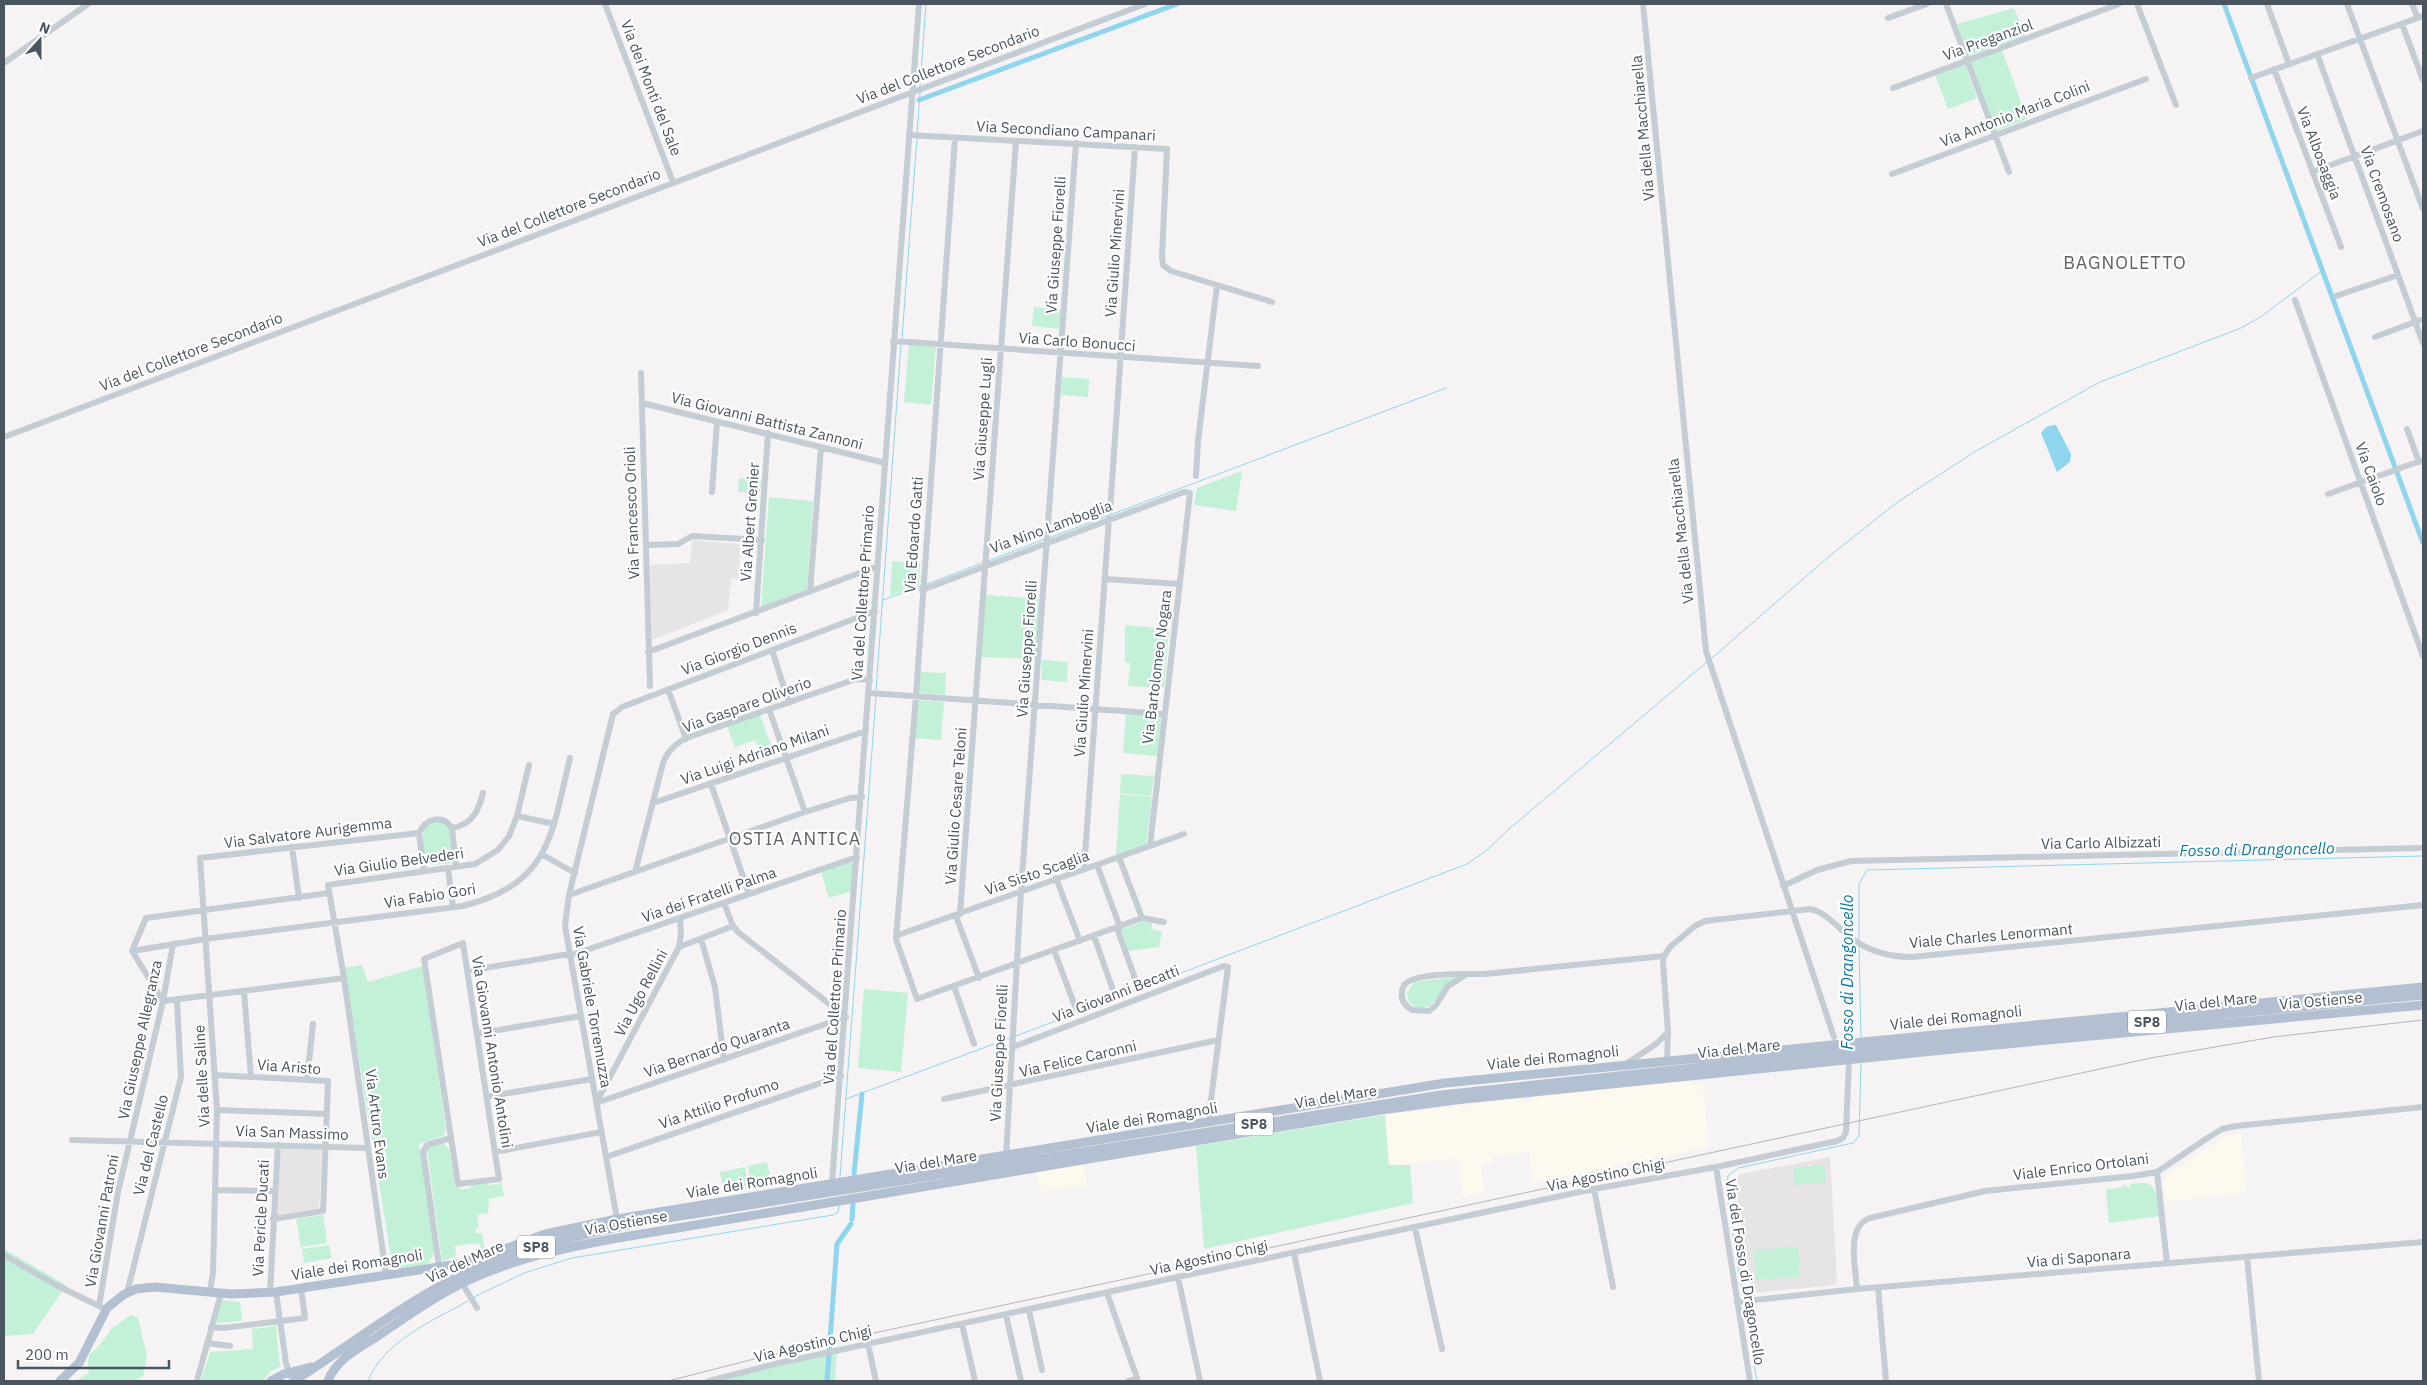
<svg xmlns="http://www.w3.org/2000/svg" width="2427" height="1385" font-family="'IBM Plex Sans',sans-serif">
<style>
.commercial{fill:#fdf9ee}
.education{fill:#e6e4e5}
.green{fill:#c2f1d7}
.water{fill:#90d5ee}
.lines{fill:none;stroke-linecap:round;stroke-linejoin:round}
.stream{stroke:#90d5ee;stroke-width:1}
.canal{stroke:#90d5ee;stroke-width:5}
.minor{stroke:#c4ccd4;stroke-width:6}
.major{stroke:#b3c0d1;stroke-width:9}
.rail{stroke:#b5b7bd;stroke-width:1}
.labels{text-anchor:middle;stroke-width:4.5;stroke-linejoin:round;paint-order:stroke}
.shield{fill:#fff;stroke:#808890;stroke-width:1}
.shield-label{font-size:14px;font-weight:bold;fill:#4a5560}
.street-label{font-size:15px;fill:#4a5560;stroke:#fff}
.water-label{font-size:16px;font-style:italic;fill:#0c7aa2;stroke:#fff}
.quarter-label{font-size:18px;letter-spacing:1px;fill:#5f6268;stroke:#fff}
</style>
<rect width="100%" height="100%" fill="#f5f3f3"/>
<path class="commercial" d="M 1688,1080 L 1691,1085 L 1702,1084 L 1709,1146 L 1532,1183 L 1529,1152 L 1493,1157 L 1494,1162 L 1481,1165 L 1484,1192 L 1463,1197 L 1458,1159 L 1389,1166 L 1385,1115 L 1523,1098 L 1524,1101 L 1532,1101 L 1532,1097 Z
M 2241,1133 L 2246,1193 L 2165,1202 L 2164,1180 L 2167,1175 L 2225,1136 Z
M 1083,1164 L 1087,1184 L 1039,1192 L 1037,1171 Z"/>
<path class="education" d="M 692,540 L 740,544 L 739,579 L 731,578 L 728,610 L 652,640 L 650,565 L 690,563 Z
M 281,1149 L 322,1150 L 319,1208 L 277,1215 Z
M 1830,1157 L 1837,1281 L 1835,1285 L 1753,1293 L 1733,1178 L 1741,1174 Z"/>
<path class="green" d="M 2014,8 L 2025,36 L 1968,56 L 1957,24 Z
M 2002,50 L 2027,119 L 1996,131 L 1970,61 Z
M 1965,64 L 1977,98 L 1948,109 L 1935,75 Z
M 1034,307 L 1061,309 L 1059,329 L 1032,326 Z
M 909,345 L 936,347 L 931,405 L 904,402 Z
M 1062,377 L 1089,379 L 1088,397 L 1061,395 Z
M 1242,471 L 1236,511 L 1194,505 L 1197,488 Z
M 739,478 L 761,479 L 760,493 L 738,492 Z
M 769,497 L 813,501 L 807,589 L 761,607 Z
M 892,561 L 920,563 L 919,585 L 890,596 Z
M 986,595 L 1040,599 L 1035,659 L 981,657 Z
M 1125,625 L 1169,629 L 1164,688 L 1128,686 L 1130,663 L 1125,662 Z
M 1042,660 L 1068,662 L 1067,682 L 1041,680 Z
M 919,672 L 946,673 L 945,695 L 918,693 Z
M 917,700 L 944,702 L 941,740 L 914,738 Z
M 1126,712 L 1161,716 L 1158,756 L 1123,753 Z
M 760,715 L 773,750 L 761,754 L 755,740 L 735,747 L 727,726 Z
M 1121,774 L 1154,776 L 1151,796 L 1120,793 Z
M 1120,794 L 1152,797 L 1146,845 L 1116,855 Z
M 439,821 L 449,827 L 454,863 L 432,865 C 422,858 421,836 425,825 Z
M 850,862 L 854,865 L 852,891 L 829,898 L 821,872 Z
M 1142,922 L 1152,923 L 1151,929 L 1162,932 L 1159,947 L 1128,951 L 1121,929 Z
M 362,965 L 368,982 L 423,966 L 446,1130 L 443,1136 L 419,1144 L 435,1251 L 428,1264 L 393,1269 L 344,968 Z
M 1455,977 C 1437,988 1440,1007 1418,1009 L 1409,1002 L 1407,993 L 1414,982 Z
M 864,989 L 908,993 L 901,1072 L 858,1068 Z
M 1385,1115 L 1389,1165 L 1410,1165 L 1413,1203 L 1204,1249 L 1196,1146 Z
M 444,1144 L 449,1149 L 455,1186 L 460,1186 L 460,1190 L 471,1188 L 471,1184 L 487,1182 L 488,1185 L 499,1184 L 501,1181 L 504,1196 L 489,1199 L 488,1213 L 477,1215 L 479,1227 L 476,1228 L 476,1233 L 482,1233 L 485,1252 L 481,1253 L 479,1243 L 455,1246 L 456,1256 L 442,1261 L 427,1150 L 429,1147 Z
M 767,1162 L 772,1185 L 751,1189 L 748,1166 Z
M 1824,1165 L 1826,1182 L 1795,1185 L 1793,1168 Z
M 745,1167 L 749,1189 L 724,1193 L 720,1172 Z
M 2143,1183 C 2159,1183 2157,1204 2159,1216 L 2109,1223 L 2106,1189 L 2121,1188 L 2126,1184 L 2126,1187 L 2130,1187 L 2130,1184 Z
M 323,1215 L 327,1243 L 301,1247 L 296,1219 Z
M 329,1245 L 332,1258 L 304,1263 L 302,1249 Z
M 1798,1247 L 1800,1277 L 1756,1280 L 1754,1250 Z
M 4,1249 L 66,1285 L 33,1334 L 4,1336 Z
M 221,1300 L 240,1302 L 242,1321 L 216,1323 Z
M 131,1315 L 138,1318 L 147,1356 L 143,1376 L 133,1381 L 75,1381 L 89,1373 L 88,1361 L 89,1355 L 99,1346 L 112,1328 Z
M 276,1326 L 280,1367 L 271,1371 L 263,1381 L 201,1381 L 210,1352 L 253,1349 L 252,1329 Z
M 837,1351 L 835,1381 L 709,1381 Z"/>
<path class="water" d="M 2053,425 L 2056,425 L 2071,454 L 2070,462 L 2057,472 L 2041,433 L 2046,427 Z"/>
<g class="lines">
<path class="stream" d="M 920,87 L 926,4
M 917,134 L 920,93
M 902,338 L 917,138
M 1049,538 L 1446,388
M 988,561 L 1045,539
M 927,584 L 982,563
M 883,600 L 921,586
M 1712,658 L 1833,553 L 1899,501 L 1976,451 L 2100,382 L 2241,328 L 2262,316 L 2323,270
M 876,690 L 901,345
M 1859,940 L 1859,884 L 1867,870 L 2423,856
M 1859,947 L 1861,1038
M 1016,1036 L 1467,864 L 1486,851 L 1509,829 L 1707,662
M 846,1099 L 1010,1038
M 840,1177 L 876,697
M 474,1297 L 524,1273 L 572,1258 L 833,1215 L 838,1212 L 839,1205
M 1743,1299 L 1726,1190 L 1728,1176 L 1738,1168 L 1853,1143 L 1859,1136 L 1861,1062
M 1744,1305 L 1757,1381
M 368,1381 C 384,1341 432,1321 468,1301"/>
<path class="canal" d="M 2224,4 L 2423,543
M 919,100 L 1177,4
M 854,1174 L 862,1094
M 852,1219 L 853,1204
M 827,1381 L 837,1244 L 851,1224"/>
<path class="minor" d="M 605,4 L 673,182
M 1643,4 L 1706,651 L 1834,1037
M 1946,4 L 2009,172
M 2137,4 L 2176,105
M 2267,4 L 2289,64
M 2347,4 L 2423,209
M 2412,4 L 2418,18
M 1888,18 L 1927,4
M 2402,24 L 2423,80
M 2317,54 L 2423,343
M 4,63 L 88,4
M 2274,69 L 2341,247
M 2251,78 L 2423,16
M 1893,88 L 2119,4
M 909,135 L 1167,149 L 1162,256 L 1163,265 L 1171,271 L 1272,302
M 955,138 L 916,696 L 896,939 L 917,999 L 1142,918 L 1164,922
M 2312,172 L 2423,131
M 1892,174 L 2146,79
M 2336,296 L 2398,275
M 2295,300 L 2423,656
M 2375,337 L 2423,319
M 893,341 L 1258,366
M 641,373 L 650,686
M 642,403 L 885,463
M 2407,429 L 2419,462
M 4,437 L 1145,4
M 1196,476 L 1198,441 L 1217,285
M 712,492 L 717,422
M 2328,494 L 2423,460
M 1110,511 L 1135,147
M 646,545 L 678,544 L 692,536 L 762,540
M 1105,579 L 1180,584
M 922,590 L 1184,492 L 1190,493 L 1150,846
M 810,592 L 821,447
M 756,613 L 768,433
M 772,650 L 789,703
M 648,652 L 878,566
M 668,689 L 686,739
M 869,693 L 1164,714
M 769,709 L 805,812
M 711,784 L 749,894
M 653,803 L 866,731
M 517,816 L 554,824
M 452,828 C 472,825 479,810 483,793
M 292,847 L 299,898
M 543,855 L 575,873
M 1119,857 L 1142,918
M 1097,865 L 1120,927
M 448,868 L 453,907
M 1084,869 L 1109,519
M 424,871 L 419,833 C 426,818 442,814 452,828 L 456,866
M 635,872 L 663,763 C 668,750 677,742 689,737 L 856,679 L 870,680
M 1056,878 L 1080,941
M 1783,886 L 1817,870 L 1851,861 L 2423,848
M 329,893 L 146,918 L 132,951 L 163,1001 L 344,978
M 569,895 L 805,812 L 850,798 L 862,797
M 724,903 L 733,926 L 738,932 L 846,1017
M 960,914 L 1016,141
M 956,916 L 979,978
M 1117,928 L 1138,987
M 898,935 L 1184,834
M 1094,936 L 1114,993
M 701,939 L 715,987 L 724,1060
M 463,943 L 499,1179 L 458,1184 L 424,959 Z
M 679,947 L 733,926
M 1054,950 L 1076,1009
M 132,951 L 205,939 L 463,906 C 551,883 551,836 570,758
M 569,956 L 857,857
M 473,970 L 569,954
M 1467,974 L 1448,986 L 1436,1005 L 1429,1011 L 1412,1010 C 1402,1004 1399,996 1404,985 C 1415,972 1467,974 1485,974 L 1664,956
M 954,986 L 974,1044
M 244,992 L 251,1077
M 481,1033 L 580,1016
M 1013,1047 L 1224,966 L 1228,967 L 1208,1123
M 1667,1061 L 1668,1032 L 1663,963 L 1664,956 L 1671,946 L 1695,926 L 1705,921 L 1810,909 C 1824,912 1834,923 1845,933 C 1864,950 1886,957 1912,957 L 2423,905
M 1626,1064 L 1656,1044 L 1667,1033
M 215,1075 L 328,1081 L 323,1211 L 273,1219
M 307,1080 L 313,1024
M 491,1096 L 592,1079
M 944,1099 L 1218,1040
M 596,1103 L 846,1017
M 596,1103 L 679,947 L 681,934 L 680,918
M 217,1110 L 327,1114
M 72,1140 L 367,1148
M 500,1151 L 601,1132
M 1006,1156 L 1021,891 L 1076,143
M 606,1157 L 841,1076
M 1716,1167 L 1750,1381
M 2157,1172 L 2167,1263
M 832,1183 L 919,4
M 1594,1189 L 1613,1287
M 215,1190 L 275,1191
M 617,1219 L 565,926 L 569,895 L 613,714 L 622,707 L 875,611
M 1415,1228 L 1442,1349
M 1294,1253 L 1320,1381
M 4,1255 L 56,1285 L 101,1307
M 2247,1257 L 2259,1381
M 439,1266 L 423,1152 L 427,1145 L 451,1138
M 386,1274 L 344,978 L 328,885 L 475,864 L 498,850 L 509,836 L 517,816 L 529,765
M 1178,1277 L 1200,1381
M 462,1283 L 477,1308
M 1878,1287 L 1886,1381
M 1857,1289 C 1856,1269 1845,1226 1870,1218 L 1985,1191 L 2133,1176 L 2157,1172 L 2209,1137 L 2222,1129 L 2236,1126 L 2423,1107
M 210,1292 L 213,1272 L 217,1110 L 200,858 L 419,833
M 276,1292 L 286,1363 L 291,1377
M 127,1293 L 181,1077 L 177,1001
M 270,1293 L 278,1145
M 1107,1293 L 1138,1381
M 1737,1302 L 1857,1289 L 2423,1242
M 99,1306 L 118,1192 L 163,1001 L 173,944
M 1029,1310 L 1042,1370
M 1006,1315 L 1021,1381
M 962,1324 L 975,1381
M 211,1327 L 223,1328 L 305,1318 L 301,1288
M 207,1343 L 230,1346
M 868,1344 L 876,1381
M 197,1381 L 221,1293
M 709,1381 L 779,1363 L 1178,1277 L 1594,1189 L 1716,1167 L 1837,1141 L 1843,1138 L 1846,1132 L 1849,1060
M 1128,1381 L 1137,1379"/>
<path class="major" d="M 60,1381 L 79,1363 L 107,1308 L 123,1295 L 136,1289 L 155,1287 L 231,1294 L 276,1292 L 458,1264 L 483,1257 L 545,1234 L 617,1219 L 1445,1083 L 2423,987
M 271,1381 L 284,1374 L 311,1367
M 294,1381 C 347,1347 396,1309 451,1280 C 516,1248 585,1233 655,1220 L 1441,1095 L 1871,1049 L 2423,995
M 328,1381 C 336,1359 359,1348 378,1336 C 407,1316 437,1295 469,1280 C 514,1259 564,1248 612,1239 L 1381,1110 L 1455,1100 L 1953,1049 L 2423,1005"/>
<path class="rail" d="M 668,1381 L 758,1358 L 2151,1058 L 2273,1037 L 2423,1020"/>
</g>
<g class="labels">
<g class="shield">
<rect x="2128" y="1010.5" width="38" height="23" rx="4"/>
<rect x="1235" y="1112.5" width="38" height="23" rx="4"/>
<rect x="517" y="1235.5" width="38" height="23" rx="4"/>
</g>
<g class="shield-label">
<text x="2147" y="1027">SP8</text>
<text x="1254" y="1129">SP8</text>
<text x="536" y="1252">SP8</text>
</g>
<g class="street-label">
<text transform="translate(1988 40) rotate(-20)" y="5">Via Preganziol</text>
<text transform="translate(948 65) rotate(-21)" y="5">Via del Collettore Secondario</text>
<text transform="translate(651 88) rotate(69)" y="5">Via dei Monti del Sale</text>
<text transform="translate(2015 114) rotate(-21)" y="5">Via Antonio Maria Colini</text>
<text transform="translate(1643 128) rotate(-95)" y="5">Via della Macchiarella</text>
<text transform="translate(1066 131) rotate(3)" y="5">Via Secondiano Campanari</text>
<text transform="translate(2319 153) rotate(69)" y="5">Via Albosaggia</text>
<text transform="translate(2382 194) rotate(70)" y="5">Via Cremosano</text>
<text transform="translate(569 208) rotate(-21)" y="5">Via del Collettore Secondario</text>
<text transform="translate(1056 245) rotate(-86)" y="5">Via Giuseppe Fiorelli</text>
<text transform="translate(1115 253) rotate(-86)" y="5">Via Giulio Minervini</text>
<text transform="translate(1077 342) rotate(4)" y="5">Via Carlo Bonucci</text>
<text transform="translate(191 352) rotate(-21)" y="5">Via del Collettore Secondario</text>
<text transform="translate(983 419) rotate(-86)" y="5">Via Giuseppe Lugli</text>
<text transform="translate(767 421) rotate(14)" y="5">Via Giovanni Battista Zannoni</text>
<text transform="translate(2371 474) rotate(70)" y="5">Via Caiolo</text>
<text transform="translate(632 513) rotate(-92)" y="5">Via Francesco Orioli</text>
<text transform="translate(750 522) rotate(-86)" y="5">Via Albert Grenier</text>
<text transform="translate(1051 527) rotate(-20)" y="5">Via Nino Lamboglia</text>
<text transform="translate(1681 531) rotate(-96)" y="5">Via della Macchiarella</text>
<text transform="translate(914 535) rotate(-86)" y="5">Via Edoardo Gatti</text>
<text transform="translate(863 593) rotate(-86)" y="5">Via del Collettore Primario</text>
<text transform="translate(739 649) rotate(-21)" y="5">Via Giorgio Dennis</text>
<text transform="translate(1027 649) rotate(-86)" y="5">Via Giuseppe Fiorelli</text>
<text transform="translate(1157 667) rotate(-83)" y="5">Via Bartolomeo Nogara</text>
<text transform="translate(1084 693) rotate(-86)" y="5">Via Giulio Minervini</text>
<text transform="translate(747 705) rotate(-20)" y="5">Via Gaspare Oliverio</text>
<text transform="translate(755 755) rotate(-19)" y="5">Via Luigi Adriano Milani</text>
<text transform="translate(956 806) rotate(-86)" y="5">Via Giulio Cesare Teloni</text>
<text transform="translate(308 833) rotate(-7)" y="5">Via Salvatore Aurigemma</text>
<text transform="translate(2101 843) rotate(-1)" y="5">Via Carlo Albizzati</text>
<text transform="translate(399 862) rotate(-8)" y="5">Via Giulio Belvederi</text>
<text transform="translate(1037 873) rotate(-19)" y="5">Via Sisto Scaglia</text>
<text transform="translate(709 895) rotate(-19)" y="5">Via dei Fratelli Palma</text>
<text transform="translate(430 896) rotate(-9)" y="5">Via Fabio Gori</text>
<text transform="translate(1991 936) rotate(-5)" y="5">Viale Charles Lenormant</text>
<text transform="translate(641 993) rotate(-62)" y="5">Via Ugo Rellini</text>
<text transform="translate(1116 994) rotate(-21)" y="5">Via Giovanni Becatti</text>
<text transform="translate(835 997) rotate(-86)" y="5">Via del Collettore Primario</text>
<text transform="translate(2321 1001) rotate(-5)" y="5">Via Ostiense</text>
<text transform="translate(2216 1002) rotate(-6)" y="5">Via del Mare</text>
<text transform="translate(592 1007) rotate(80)" y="5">Via Gabriele Torremuzza</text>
<text transform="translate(1956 1018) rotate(-6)" y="5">Viale dei Romagnoli</text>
<text transform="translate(140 1040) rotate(-78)" y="5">Via Giuseppe Allegranza</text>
<text transform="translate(717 1048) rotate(-19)" y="5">Via Bernardo Quaranta</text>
<text transform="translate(1739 1049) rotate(-6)" y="5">Via del Mare</text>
<text transform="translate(492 1052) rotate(81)" y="5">Via Giovanni Antonio Antolini</text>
<text transform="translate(999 1053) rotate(-87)" y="5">Via Giuseppe Fiorelli</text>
<text transform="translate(1553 1058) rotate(-6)" y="5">Viale dei Romagnoli</text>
<text transform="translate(1078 1059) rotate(-13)" y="5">Via Felice Caronni</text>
<text transform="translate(289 1067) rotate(4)" y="5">Via Aristo</text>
<text transform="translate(202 1076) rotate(-93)" y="5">Via delle Saline</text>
<text transform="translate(1336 1097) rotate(-9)" y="5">Via del Mare</text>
<text transform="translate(719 1104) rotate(-19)" y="5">Via Attilio Profumo</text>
<text transform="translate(1152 1118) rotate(-9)" y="5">Viale dei Romagnoli</text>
<text transform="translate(377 1124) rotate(83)" y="5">Via Arturo Evans</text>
<text transform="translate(292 1133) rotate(2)" y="5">Via San Massimo</text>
<text transform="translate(151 1145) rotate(-76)" y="5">Via del Castello</text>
<text transform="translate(936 1162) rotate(-9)" y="5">Via del Mare</text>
<text transform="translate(2081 1167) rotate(-7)" y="5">Viale Enrico Ortolani</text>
<text transform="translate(1606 1175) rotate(-11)" y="5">Via Agostino Chigi</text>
<text transform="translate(752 1183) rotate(-9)" y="5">Viale dei Romagnoli</text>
<text transform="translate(261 1218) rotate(-87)" y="5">Via Pericle Ducati</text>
<text transform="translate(102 1221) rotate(-80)" y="5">Via Giovanni Patroni</text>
<text transform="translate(626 1223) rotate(-10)" y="5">Via Ostiense</text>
<text transform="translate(1209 1258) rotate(-12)" y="5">Via Agostino Chigi</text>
<text transform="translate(2079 1258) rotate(-5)" y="5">Via di Saponara</text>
<text transform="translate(465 1262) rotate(-24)" y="5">Via del Mare</text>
<text transform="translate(357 1265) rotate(-9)" y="5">Viale dei Romagnoli</text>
<text transform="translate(1745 1272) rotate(81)" y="5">Via del Fosso di Dragoncello</text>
<text transform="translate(813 1344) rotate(-13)" y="5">Via Agostino Chigi</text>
</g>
<g class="water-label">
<text transform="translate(2257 849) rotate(-1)" y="6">Fosso di Drangoncello</text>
<text transform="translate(1847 972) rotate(-90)" y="6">Fosso di Drangoncello</text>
</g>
<g class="quarter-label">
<text x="2125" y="269">BAGNOLETTO</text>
<text x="795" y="845">OSTIA ANTICA</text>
</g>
</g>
<rect width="2427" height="1385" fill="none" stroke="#4a5560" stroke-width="10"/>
<g transform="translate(40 40) rotate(21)" stroke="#ffffff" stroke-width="4" paint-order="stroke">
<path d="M0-4L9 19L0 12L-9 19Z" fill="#4a5560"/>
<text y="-8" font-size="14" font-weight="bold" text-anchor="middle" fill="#4a5560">N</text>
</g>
<path d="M18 1360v8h151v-8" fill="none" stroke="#4a5560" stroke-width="2.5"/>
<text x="25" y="1360" font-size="15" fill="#4a5560" stroke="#ffffff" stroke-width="4" paint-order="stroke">200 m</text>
</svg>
